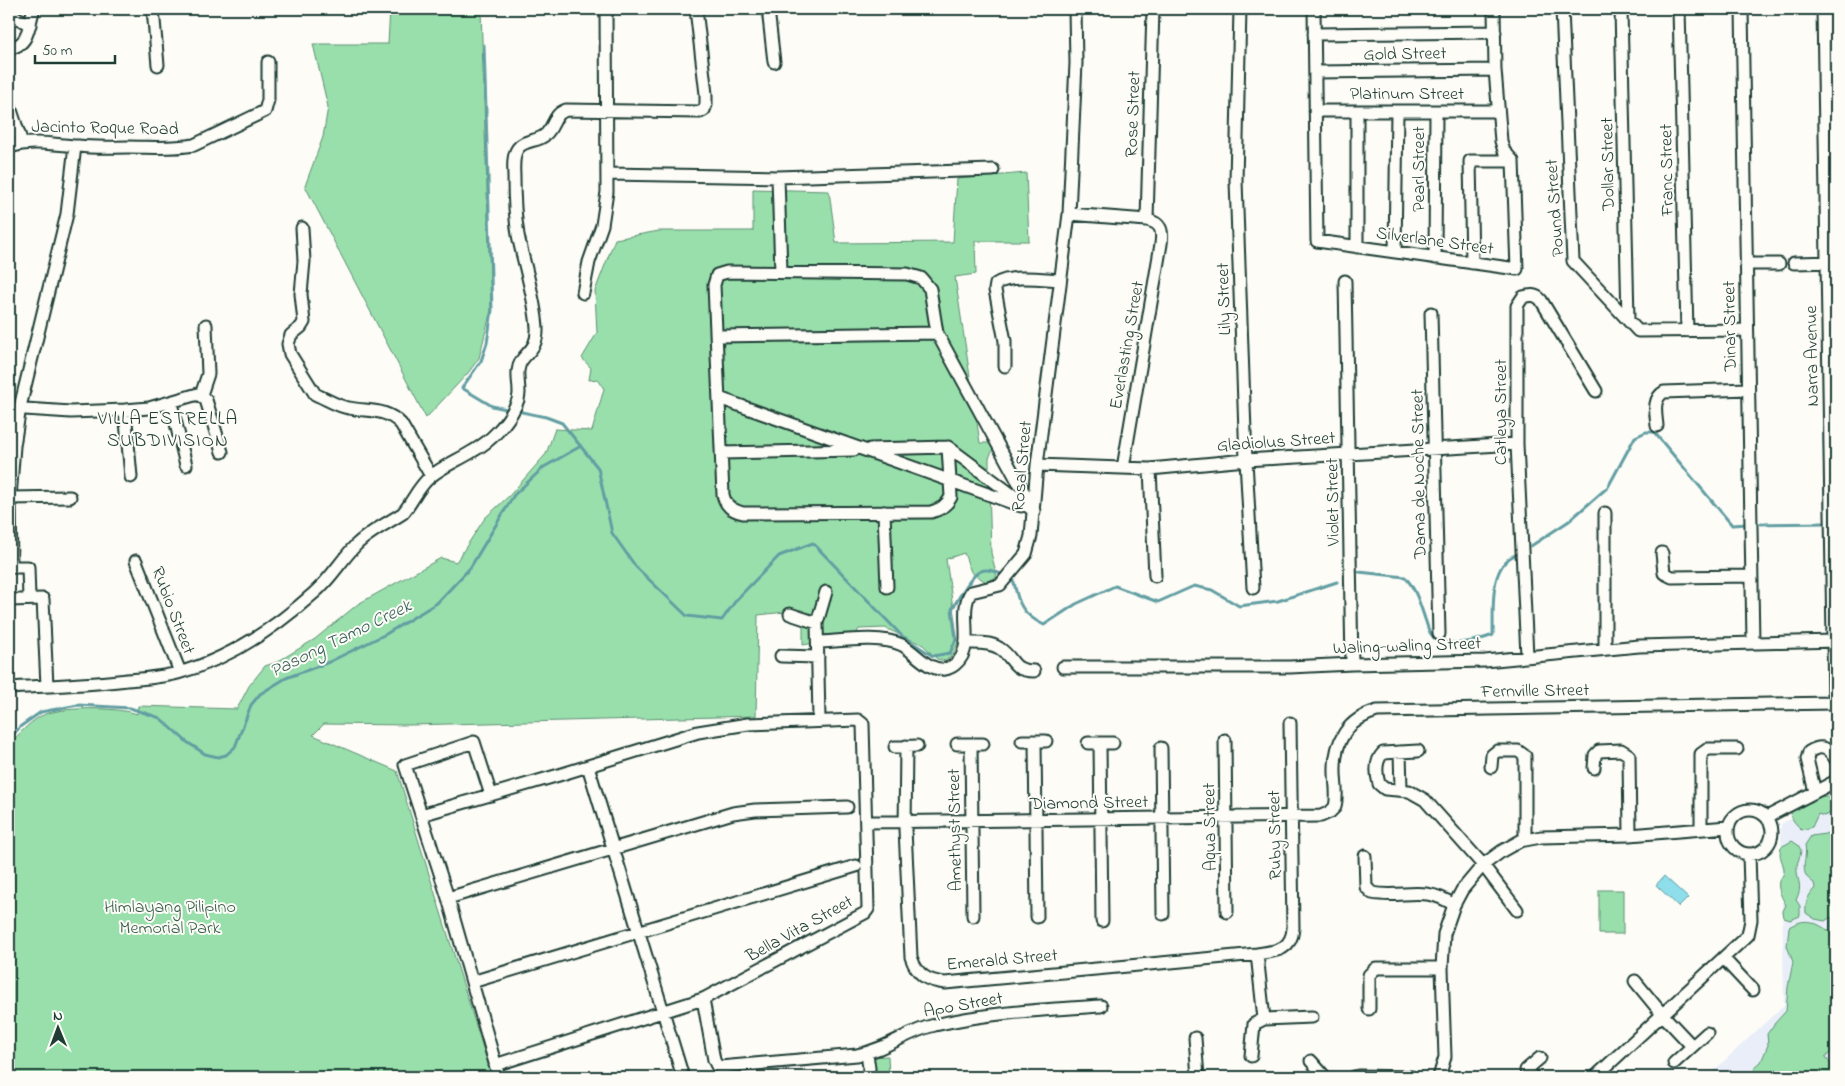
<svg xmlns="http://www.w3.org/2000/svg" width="1845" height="1086" font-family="'Indie Flower',sans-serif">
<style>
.built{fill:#e9eef9}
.green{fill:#99dfac;stroke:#5c8e70}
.water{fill:#8edeeb;stroke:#629ea2}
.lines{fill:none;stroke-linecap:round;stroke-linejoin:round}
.stream{stroke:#629ea2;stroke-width:3}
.minor-casing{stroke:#1f3d34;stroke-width:15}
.minor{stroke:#fdfcf7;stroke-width:11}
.labels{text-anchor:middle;stroke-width:4;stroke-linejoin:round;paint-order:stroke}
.street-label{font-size:18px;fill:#1f3d34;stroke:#fdfcf7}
.park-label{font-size:18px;fill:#375d4c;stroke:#fdfcf7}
.neighbourhood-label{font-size:19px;letter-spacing:1px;fill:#1f3d34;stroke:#fdfcf7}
.water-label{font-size:19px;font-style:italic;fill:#355d59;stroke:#fdfcf7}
</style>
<rect width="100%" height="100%" fill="#fdfcf7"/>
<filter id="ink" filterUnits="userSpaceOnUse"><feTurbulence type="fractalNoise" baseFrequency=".02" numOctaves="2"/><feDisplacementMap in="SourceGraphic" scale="10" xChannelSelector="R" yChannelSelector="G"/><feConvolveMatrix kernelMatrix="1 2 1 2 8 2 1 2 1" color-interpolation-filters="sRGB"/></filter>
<g filter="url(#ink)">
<path class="built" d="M 1836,794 L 1836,1077 L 1707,1077 L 1784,1005 L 1781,824 Z"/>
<path class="green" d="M 390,9 L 481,10 L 491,310 L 479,358 L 468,373 L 426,418 L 305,186 L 323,137 L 328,107 L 313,44 L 388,44 Z
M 1026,173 L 1029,241 L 975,241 L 976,274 L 955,277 L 980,443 L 996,443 L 989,458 L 989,486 L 991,553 L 997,577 L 986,582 L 971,572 L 964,553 L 946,559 L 958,643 L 953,655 L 945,661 L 937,659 L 923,645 L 885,628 L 859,629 L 855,636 L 803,645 L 803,610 L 758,615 L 756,716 L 410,725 L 324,724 L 313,735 L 397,771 L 492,1077 L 9,1077 L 9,744 C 19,735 28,723 41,716 C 59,706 118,707 137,714 L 138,706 L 237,709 L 249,686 L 265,666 L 277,662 L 315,639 L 358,604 L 441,558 L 456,562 L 485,518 L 510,495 L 546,454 L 555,429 L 592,431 L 604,389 L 598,379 L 589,380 L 591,368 L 582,358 L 597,333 L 595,291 L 615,239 L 659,231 L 753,231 L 753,189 L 829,191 L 836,243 L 953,242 L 957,179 Z
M 1827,796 L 1833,799 L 1836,804 L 1833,812 L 1824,816 L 1818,814 L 1812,827 L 1802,830 C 1796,824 1791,820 1791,812 L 1798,805 L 1812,802 L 1817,797 Z
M 1836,829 L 1836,1049 L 1825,1057 L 1831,1064 L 1832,1077 L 1754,1077 L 1755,1067 L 1761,1062 L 1768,1045 L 1767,1034 L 1775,1023 L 1786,1011 L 1788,987 L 1793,962 L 1787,946 L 1789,927 C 1808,916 1815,923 1831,932 L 1831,917 L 1825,921 L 1815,919 L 1806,913 C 1805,902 1808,896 1815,888 L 1814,883 C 1797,873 1808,860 1805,845 L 1811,836 L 1825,834 Z
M 1792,841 L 1798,845 L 1801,850 C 1801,856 1797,861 1797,867 C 1796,881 1804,884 1796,900 L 1800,906 L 1800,916 L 1790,920 L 1784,918 L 1783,911 L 1786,905 C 1782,898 1777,889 1779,881 C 1781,877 1784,876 1784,870 C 1783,860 1778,858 1781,847 Z
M 1599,890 L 1623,890 L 1623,934 L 1599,934 Z
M 888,1056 L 889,1077 L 872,1077 L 871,1057 Z"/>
<path class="water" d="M 1664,876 L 1688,898 L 1679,907 L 1656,885 Z"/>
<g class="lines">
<path class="stream" d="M 484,45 L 492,310 L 487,343 L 481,361 L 462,388 L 492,406 L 511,410
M 517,411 L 546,417 L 562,423 L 598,468 L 612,533 L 636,567 L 687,616 L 722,620 L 737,599 L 779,556 L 813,543 L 902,636 L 933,656 L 950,653 L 956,639 L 952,609 C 958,600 971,574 981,571 C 988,568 998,572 1004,576
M 1754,524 L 1828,523
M 1531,546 L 1569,521 L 1608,487 L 1635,437 L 1646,432 L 1654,432 L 1732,525 L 1748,524
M 1359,572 L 1405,577 C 1416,589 1420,604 1425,619 C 1427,624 1428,630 1431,634 C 1441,650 1478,641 1493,635 C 1494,610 1488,567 1515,555
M 1009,579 L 1014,582 C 1018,604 1023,615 1044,625 L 1076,604 L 1115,586 L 1158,602 L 1194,586 L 1212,590 L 1239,606 L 1278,601 L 1337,582
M 9,739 L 21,726 L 41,712 L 78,705 L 130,708 L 160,718 L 187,742 L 205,754 L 218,757 L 226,755 L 235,747 L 251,705 L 260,694 L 286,678 L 329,662 L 386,634 L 437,603 L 470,568 L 514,495 L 544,467 L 581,446"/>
<g class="minor-casing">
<path id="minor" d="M 9,9 L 14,16 L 30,25
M 153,9 L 158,65
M 768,9 L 774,62
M 1240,9 L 1236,181 L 1246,460 L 1253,588
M 1314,9 L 1317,241 L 1517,269 L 1513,161 L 1504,151 L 1501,141 L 1495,70 L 1494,9
M 1562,9 L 1573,261 L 1638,331 L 1747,330
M 1621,9 L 1628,319
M 1679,9 L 1687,331
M 1742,9 L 1753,642
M 1823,9 L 1834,703
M 1314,34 L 1495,32
M 9,48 C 30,46 28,24 34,9
M 1315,72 L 1495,70
M 9,104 L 22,143
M 1315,111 L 1498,111
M 1357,111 L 1357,247
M 9,147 C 35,139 52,145 78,146 C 95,148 111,147 128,147 C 150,147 172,149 194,145 L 265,111 L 268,100 L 268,62
M 608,174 L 778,177 L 993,170
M 778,177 L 781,272
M 1069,214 L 1147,220 C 1161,223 1163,230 1161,244 L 1123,468
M 1147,220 L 1153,9
M 302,228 L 304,261 L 301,294 L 304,322 L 301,327 L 291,335 L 288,344 L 290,354 L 315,394 L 319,396 C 328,400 339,407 349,408 C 369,412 386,408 401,424 L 431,476
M 1395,252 L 1397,111
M 1435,258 L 1436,111
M 1472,263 L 1470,161 L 1513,161
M 1794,263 L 1836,262
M 1746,264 L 1779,264
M 727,272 L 907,274 L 921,278 L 930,289 L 937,333 L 1034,511 L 948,447 L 951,497 C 946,506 941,509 931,512 L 743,513 C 731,510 726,506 723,495 L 714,285 L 717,275 Z
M 1345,281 L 1352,664
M 583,293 L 589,262 L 602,225 L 607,192 L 606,9
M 1431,313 L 1439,634
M 717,336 L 937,333
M 1005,366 L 1005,341 L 995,290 L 996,284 C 1010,274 1043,279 1060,280
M 201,395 L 208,374 L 206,325
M 719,398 L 1021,506
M 171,403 L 186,465
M 20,407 L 25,409 L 71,412 L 125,410 L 149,408 L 198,394 L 206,400 L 222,452
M 125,410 L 131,477
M 1657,426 C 1656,414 1652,399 1664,392 L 1748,389
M 870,449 L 948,447
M 721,453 L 854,450
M 1037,465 L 1150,469 L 1246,460 L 1517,444
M 1150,469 L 1155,576
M 10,498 L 70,497
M 884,512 L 887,587
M 1662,553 L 1664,573 L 1672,577 L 1751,576
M 136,561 L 180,672
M 29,599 L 28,567 L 11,567 L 10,498 L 14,446 L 20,407 L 67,214 L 75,146
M 9,600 L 43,599 L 47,686
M 790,614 L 817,623
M 818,642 C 842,641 880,635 902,645 C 915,652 928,671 945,669 C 952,668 959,662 962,656 C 972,636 959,610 971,592 L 1000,585 L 1026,554 L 1031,536 L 1037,465 L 1069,214 L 1076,63 L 1075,9
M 967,643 C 977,643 990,642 999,648 C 1015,658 1011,671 1034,671
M 1605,648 L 1605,513
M 781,656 L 818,657
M 1527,656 L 1517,444 L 1517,306 L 1523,297 C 1530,295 1536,294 1541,300 L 1596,391
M 1063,667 L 1290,667 L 1352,664 L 1485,661 L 1639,646 L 1836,641
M 9,688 C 45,686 82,685 118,681 C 138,679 159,678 178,673 C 229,659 275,628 314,593 C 331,579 341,560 356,545 C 369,532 388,523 403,513 C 413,501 418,487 430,477 C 443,466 459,460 473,451 C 491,441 507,424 516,405 C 522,393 517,384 518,371 C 520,352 538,354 537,328 C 535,297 524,265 518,235 C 515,216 514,197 514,178 C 514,169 512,156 518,148 C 525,139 540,142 547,133 C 556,123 553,115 566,110 L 700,112 L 704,110 L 706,105 L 706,94 L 696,9
M 819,720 L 817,623 L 826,592
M 1225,740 L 1227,912
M 1022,741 L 1046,741
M 1035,741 L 1037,917
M 1088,743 L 1113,743
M 1100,743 L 1102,921
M 957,744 L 983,744
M 971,744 L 973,916
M 906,746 L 905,829 L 911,957 C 917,975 927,981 945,983 L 1257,954 C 1275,951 1291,951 1293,929 L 1290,723
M 895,747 L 917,746
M 1161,748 L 1163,914
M 1418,751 L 1383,753 C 1375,761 1376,773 1379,784 L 1385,789 L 1409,791 L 1425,800 L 1483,865 L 1517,910
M 1400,752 L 1401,789
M 588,766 L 683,1077
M 1491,767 L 1492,755 L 1497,751 L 1518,751 L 1525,756 L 1525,839
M 1594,768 L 1595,755 L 1599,751 L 1621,750 L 1629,755 L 1630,835
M 1815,792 L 1807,759 L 1809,752 C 1822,744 1829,748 1836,760
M 491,795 L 474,742 L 405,765 L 448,898 L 499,1077
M1728 832a22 22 0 1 1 44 0a22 22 0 1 1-44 0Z
M 421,815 L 559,775 L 698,732 L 748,724 L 858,720 L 863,724 L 868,909 L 865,913 L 703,999 L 495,1065
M 1767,817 L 1836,781
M 866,822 L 1321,816 L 1330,812 L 1335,807 C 1338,795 1335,783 1335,772 C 1334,741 1348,719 1377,711 L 1836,703
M 1701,829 L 1701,754 L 1708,749 L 1737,749
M 1365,856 L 1366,887 L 1372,893 C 1404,899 1423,884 1454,905
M 448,898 L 733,813 L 755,810 L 847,807
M 1257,954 L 1264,1019
M 1723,958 L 1753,990
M 1635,981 L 1662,1014 L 1692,1046
M 472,982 L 856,866
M 703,999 L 714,1060 L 717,1066 L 720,1067 L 857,1055 C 886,1050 907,1031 935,1025 C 989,1012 1046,1010 1101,1006
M 1369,1009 L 1369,975 L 1376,968 L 1442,968
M 1195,1038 L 1198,1077
M 867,1054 L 869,1068 L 868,1077
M 1251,1056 L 1254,1024 L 1264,1019 L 1312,1017
M 1311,1061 L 1325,1077
M 1674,1063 L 1707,1033
M 1354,1077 L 1359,1076 L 1411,1077
M 1439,1077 L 1445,1057 L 1442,968 L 1444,934 L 1454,905 L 1462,890 L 1483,865 L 1502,851 L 1520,841 L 1541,837 L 1630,835 L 1728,827
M 1533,1077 L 1526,1070 L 1540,1058
M 1595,1077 L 1748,935 L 1751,920 L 1749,854"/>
</g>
<use href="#minor" class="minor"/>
</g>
</g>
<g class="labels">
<g class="street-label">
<text transform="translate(1405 53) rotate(-1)" y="6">Gold Street</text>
<text x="1407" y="99">Platinum Street</text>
<text transform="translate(1132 114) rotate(-88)" y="6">Rose Street</text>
<text transform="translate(105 127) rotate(1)" y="6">Jacinto Roque Road</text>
<text transform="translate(1607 164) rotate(-91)" y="6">Dollar Street</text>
<text transform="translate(1418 169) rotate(-90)" y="6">Pearl Street</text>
<text transform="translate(1666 170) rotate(-91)" y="6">Franc Street</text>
<text transform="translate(1554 208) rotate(-94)" y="6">Pound Street</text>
<text transform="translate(1435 240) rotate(8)" y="6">Silverlane Street</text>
<text transform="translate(1223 299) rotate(-92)" y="6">Lily Street</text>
<text transform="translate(1729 326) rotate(-91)" y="6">Dinar Street</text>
<text transform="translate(1126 345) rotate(-80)" y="6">Everlasting Street</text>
<text transform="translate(1811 356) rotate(-91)" y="6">Narra Avenue</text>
<text transform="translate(1500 412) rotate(-90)" y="6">Catleya Street</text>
<text transform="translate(1276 441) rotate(-4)" y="6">Gladiolus Street</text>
<text transform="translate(1021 466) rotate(-85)" y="6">Rosal Street</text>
<text transform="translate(1418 474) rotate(-91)" y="6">Dama de Noche Street</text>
<text transform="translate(1332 502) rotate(-91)" y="6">Violet Street</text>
<text transform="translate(174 610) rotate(69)" y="6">Rubio Street</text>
<text transform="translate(1407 645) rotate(-2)" y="6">Waling-waling Street</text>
<text transform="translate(1535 690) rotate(-1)" y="6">Fernville Street</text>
<text transform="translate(1089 802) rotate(-1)" y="6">Diamond Street</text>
<text transform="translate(1209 827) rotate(-91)" y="6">Aqua Street</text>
<text transform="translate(954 830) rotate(-91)" y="6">Amethyst Street</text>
<text transform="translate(1274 835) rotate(-91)" y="6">Ruby Street</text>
<text transform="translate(799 928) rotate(-29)" y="6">Bella Vita Street</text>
<text transform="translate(1002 959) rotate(-5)" y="6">Emerald Street</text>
<text transform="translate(963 1004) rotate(-10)" y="6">Apo Street</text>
</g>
<g class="park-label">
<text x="170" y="912">Himlayang Pilipino<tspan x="170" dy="21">Memorial Park</tspan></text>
</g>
<g class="neighbourhood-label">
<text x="168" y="424">VILLA ESTRELLA<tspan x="168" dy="22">SUBDIVISION</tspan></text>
</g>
<g class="water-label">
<text transform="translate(340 637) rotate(-26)" y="7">Pasong Tamo Creek</text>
</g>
</g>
<rect width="1845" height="1086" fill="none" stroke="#fdfcf7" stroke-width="30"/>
<rect x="15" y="15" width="1815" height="1056" fill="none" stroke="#1f3d34" stroke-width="2" filter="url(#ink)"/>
<g transform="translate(58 1028) rotate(359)" stroke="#fdfcf7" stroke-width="4" paint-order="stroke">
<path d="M0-4L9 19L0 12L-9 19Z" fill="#1f3d34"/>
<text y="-8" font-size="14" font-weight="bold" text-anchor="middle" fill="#1f3d34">N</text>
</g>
<path d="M35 55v8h80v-8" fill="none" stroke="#1f3d34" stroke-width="2.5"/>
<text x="42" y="55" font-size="15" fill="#1f3d34" stroke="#fdfcf7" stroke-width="4" paint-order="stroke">50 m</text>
</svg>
